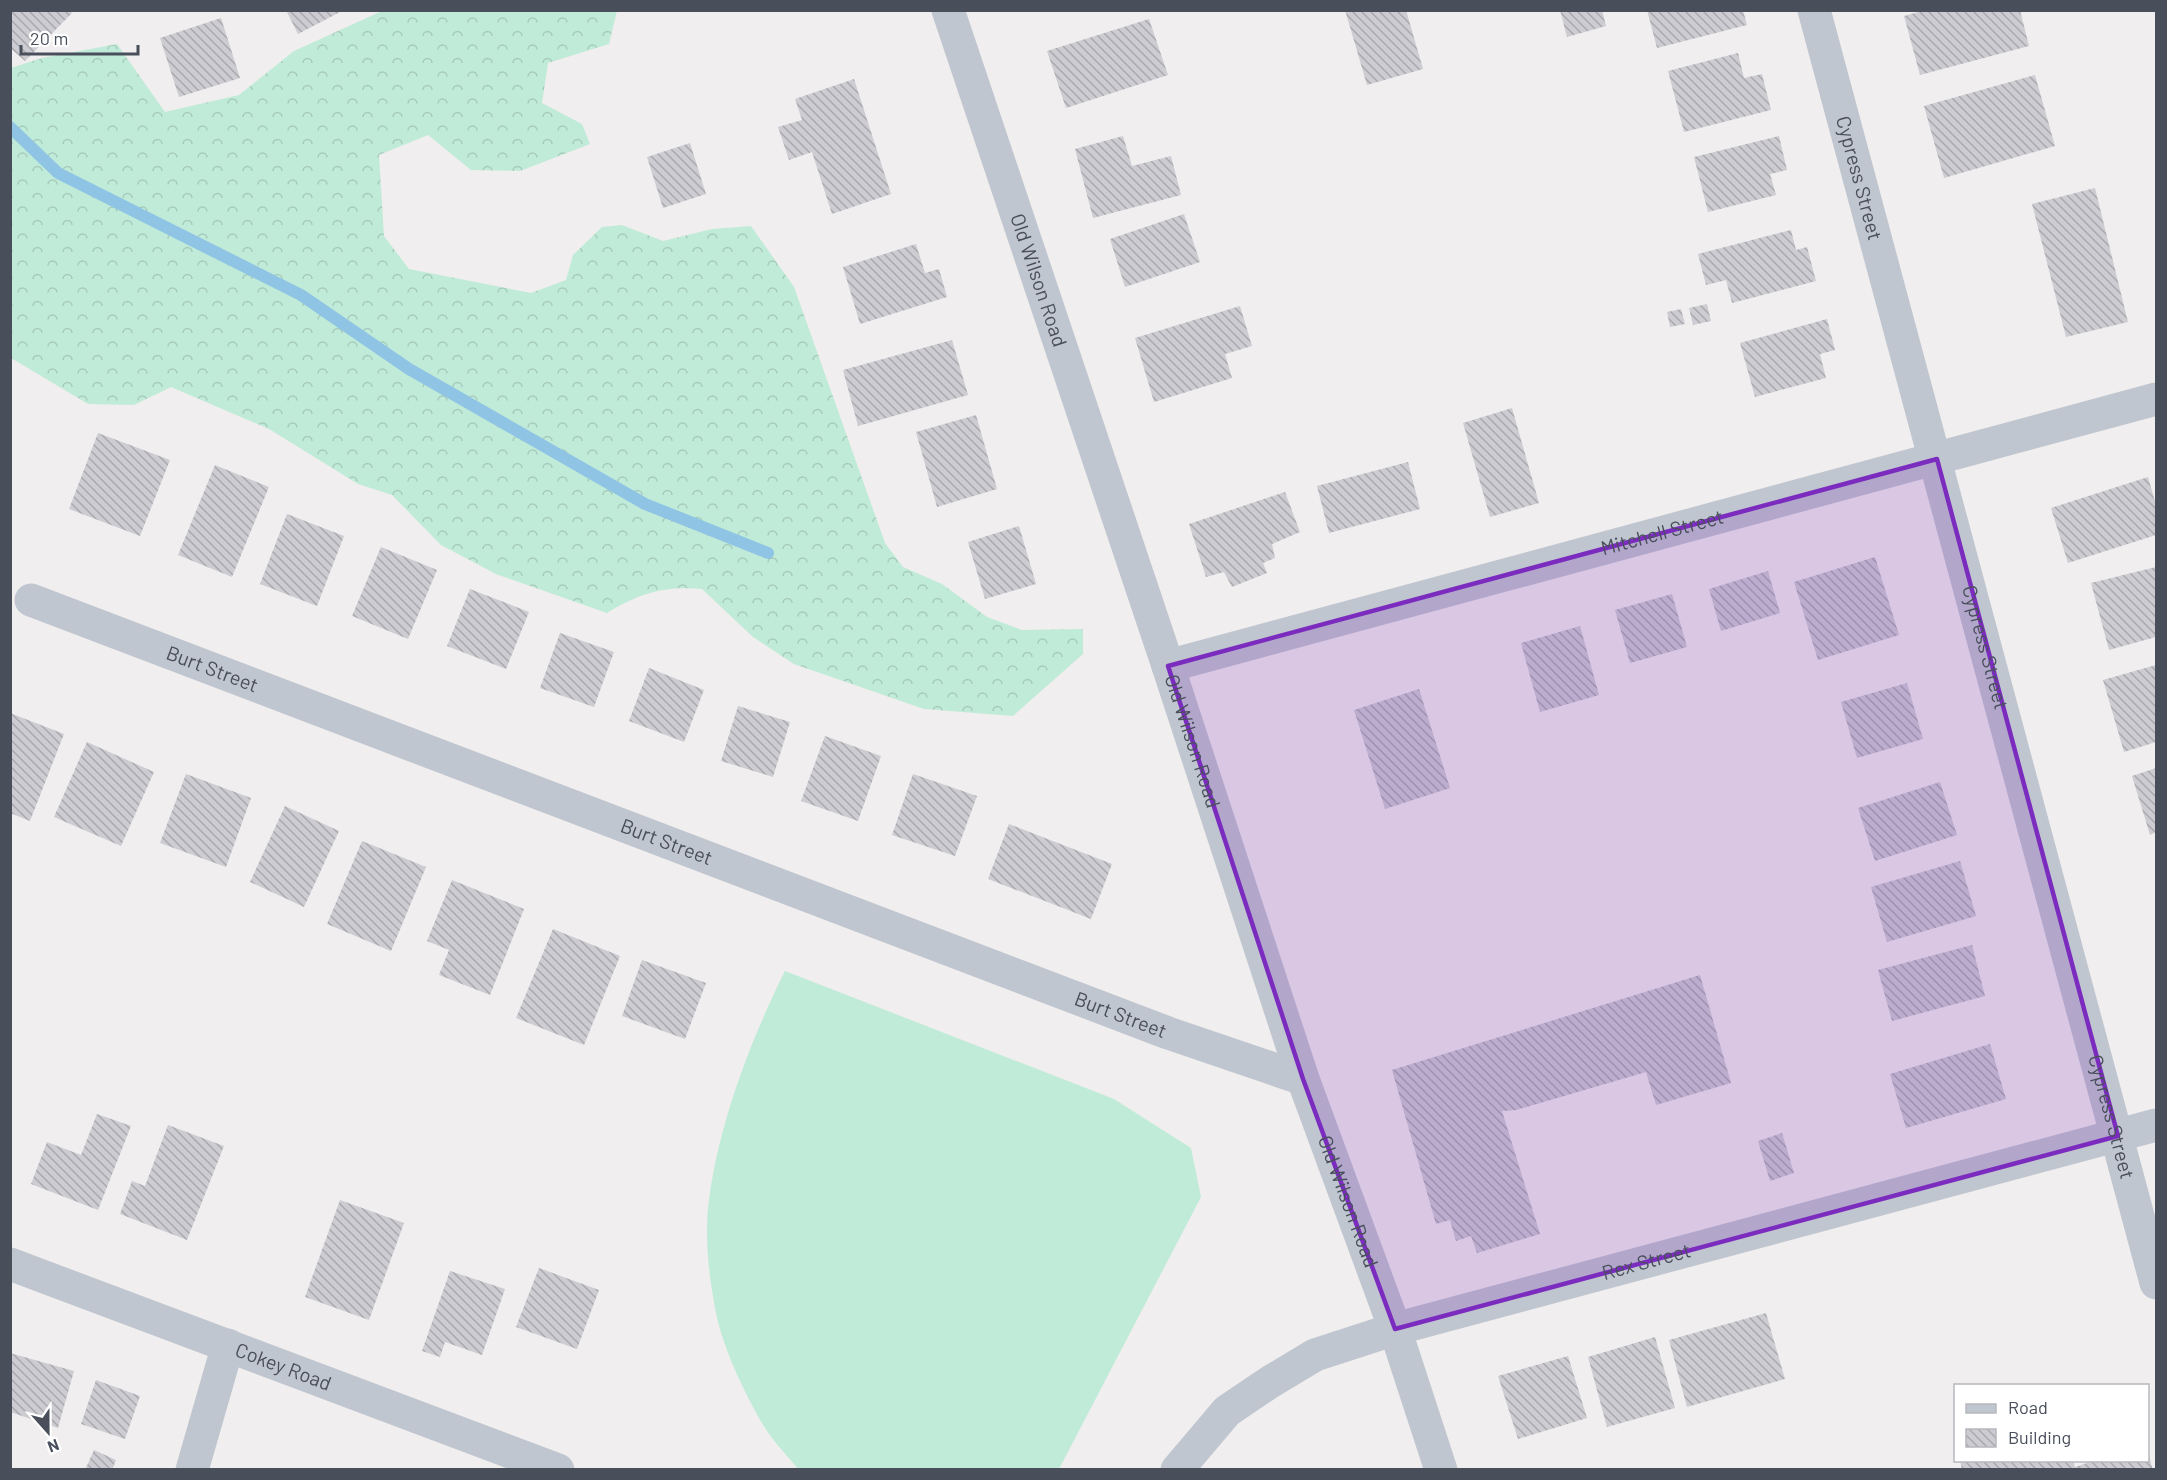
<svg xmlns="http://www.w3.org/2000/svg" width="2167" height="1480" font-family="Barlow,sans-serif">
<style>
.forest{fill:url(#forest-crowns)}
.pitch{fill:#c0ebd8}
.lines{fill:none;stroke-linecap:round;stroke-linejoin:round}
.stream{stroke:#90c4e4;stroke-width:12}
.building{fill:url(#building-back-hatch)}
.minor{stroke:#c0c6cf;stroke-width:33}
.marked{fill:#7b2cbf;fill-opacity:0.2;stroke:#7b2cbf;stroke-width:4.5;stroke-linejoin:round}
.labels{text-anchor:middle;stroke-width:4.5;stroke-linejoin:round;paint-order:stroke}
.street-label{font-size:20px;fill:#484e5a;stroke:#fff}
</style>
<defs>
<pattern id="forest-crowns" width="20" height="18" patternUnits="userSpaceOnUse" patternTransform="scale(1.5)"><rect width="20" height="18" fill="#c0ebd8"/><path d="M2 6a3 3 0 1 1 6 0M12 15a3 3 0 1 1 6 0" fill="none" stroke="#a6cbbc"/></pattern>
<pattern id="building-back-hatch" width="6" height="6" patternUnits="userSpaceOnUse" patternTransform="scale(1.5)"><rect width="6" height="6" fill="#ccccd2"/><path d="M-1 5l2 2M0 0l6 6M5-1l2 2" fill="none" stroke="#a8a8ad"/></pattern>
</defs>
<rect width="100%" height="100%" fill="#f0eeee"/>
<path class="forest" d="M 382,11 L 617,11 L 609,44 L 548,63 L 542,103 L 582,124 L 590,144 L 520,171 L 471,170 L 428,135 L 379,155 L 384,236 L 409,269 L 531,293 L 566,280 L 573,255 L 602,227 L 622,225 L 663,241 L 712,229 L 751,226 L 794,287 L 885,543 L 903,567 L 942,584 L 987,617 L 1022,630 L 1083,629 L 1083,654 L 1013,716 L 924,709 L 794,664 L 753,637 L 702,589 C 664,586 640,593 607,613 L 496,574 L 441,545 L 392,495 L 358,484 L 269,429 L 171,387 L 134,405 L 88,404 L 11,358 L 11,68 L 42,58 L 117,44 L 165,112 L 239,95 L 294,51 Z"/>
<path class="pitch" d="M 785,971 L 1114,1099 L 1191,1148 L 1201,1197 L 1059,1469 L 798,1469 C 786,1454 771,1439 762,1423 C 744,1392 723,1348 716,1313 C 709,1277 704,1236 709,1200 C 719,1123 751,1039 785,971 Z"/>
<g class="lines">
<path class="stream" d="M 10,127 L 58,173 L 301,295 L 409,369 L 645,504 L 768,553"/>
</g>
<path class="building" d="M 10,10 L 70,10 L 72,13 L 25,61 L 10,48 Z
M 286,10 L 344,10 L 298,34 Z
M 1345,10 L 1406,10 L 1423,69 L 1367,85 Z
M 1560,10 L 1602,10 L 1606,26 L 1567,37 Z
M 1647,10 L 1743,10 L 1747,25 L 1657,48 Z
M 1926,10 L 2020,10 L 2029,46 L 1920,75 L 1904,16 Z
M 221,18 L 240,78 L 179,97 L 160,38 Z
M 1149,19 L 1168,75 L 1066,108 L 1047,51 Z
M 1738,53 L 1744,78 L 1762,74 L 1771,110 L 1684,132 L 1668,71 Z
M 2035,75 L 2055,146 L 1944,178 L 1924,106 Z
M 854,79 L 891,194 L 832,214 L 812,152 L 789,160 L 778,127 L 802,120 L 795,99 Z
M 1123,136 L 1132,166 L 1171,156 L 1181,195 L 1093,218 L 1075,149 Z
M 1779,136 L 1787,170 L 1770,174 L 1776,195 L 1708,212 L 1694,157 Z
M 690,143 L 706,194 L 663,208 L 647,157 Z
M 2095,188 L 2128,322 L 2066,337 L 2032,204 Z
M 1184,214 L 1200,262 L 1125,287 L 1110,239 Z
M 1791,230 L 1796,250 L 1807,247 L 1816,281 L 1732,303 L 1726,280 L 1706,285 L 1698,254 Z
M 916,244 L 925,273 L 939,269 L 947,297 L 860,324 L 843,267 Z
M 1707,304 L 1711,321 L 1693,325 L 1689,308 Z
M 1240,306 L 1252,346 L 1225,354 L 1232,378 L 1154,402 L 1135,338 Z
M 1681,309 L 1685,324 L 1670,327 L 1667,312 Z
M 1827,319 L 1835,350 L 1820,354 L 1826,378 L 1755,397 L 1740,343 Z
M 952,340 L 968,395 L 858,426 L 843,370 Z
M 1512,408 L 1539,503 L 1490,517 L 1463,423 Z
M 976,415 L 997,489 L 937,507 L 916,432 Z
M 98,433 L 170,460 L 140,536 L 69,509 Z
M 1408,462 L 1420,509 L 1329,533 L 1317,486 Z
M 215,465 L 269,487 L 232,577 L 178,555 Z
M 2148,477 L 2156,505 L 2156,535 L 2068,563 L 2051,508 Z
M 1285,492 L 1300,532 L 1272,544 L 1275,558 L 1263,563 L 1267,573 L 1232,587 L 1224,572 L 1206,577 L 1189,524 Z
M 287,514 L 344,536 L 317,606 L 260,584 Z
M 1019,526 L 1036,584 L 985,599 L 968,542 Z
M 381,547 L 437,570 L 408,639 L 352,616 Z
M 1875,557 L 1899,635 L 1818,660 L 1794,582 Z
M 2156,567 L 2156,637 L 2109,650 L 2091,583 Z
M 1768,571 L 1780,613 L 1721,631 L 1709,589 Z
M 470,589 L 529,612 L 506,669 L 447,646 Z
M 1672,594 L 1687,647 L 1630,663 L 1615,610 Z
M 1580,626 L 1599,695 L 1540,712 L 1521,643 Z
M 560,633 L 614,652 L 594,707 L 540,688 Z
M 2156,665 L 2156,742 L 2124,752 L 2103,680 Z
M 649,668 L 704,690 L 684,742 L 629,721 Z
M 1907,683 L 1923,739 L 1857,758 L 1841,702 Z
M 1419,689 L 1450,788 L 1385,809 L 1354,710 Z
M 738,706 L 790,722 L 773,777 L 721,761 Z
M 10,713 L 64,734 L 30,821 L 10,813 Z
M 825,736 L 881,756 L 858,821 L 801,801 Z
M 87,742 L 154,772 L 121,846 L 54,817 Z
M 2156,768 L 2156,832 L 2150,835 L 2132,776 Z
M 186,774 L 251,798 L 226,867 L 160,843 Z
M 913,774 L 977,796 L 955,856 L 892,835 Z
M 1940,782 L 1957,835 L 1875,861 L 1858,808 Z
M 285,806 L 339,831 L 304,907 L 250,882 Z
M 1009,824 L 1112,864 L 1091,919 L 988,879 Z
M 362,841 L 426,867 L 391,951 L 327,924 Z
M 1960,861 L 1976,916 L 1887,942 L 1871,887 Z
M 452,880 L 524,909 L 490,995 L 439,975 L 449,950 L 427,941 Z
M 553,929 L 620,956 L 584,1045 L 516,1018 Z
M 1972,945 L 1985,996 L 1892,1021 L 1878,970 Z
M 642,960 L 706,983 L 685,1039 L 622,1016 Z
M 1700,975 L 1731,1083 L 1656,1105 L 1646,1072 L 1516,1110 L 1502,1111 L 1540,1234 L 1477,1253 L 1471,1236 L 1456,1241 L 1450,1220 L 1436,1224 L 1392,1070 Z
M 1990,1044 L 2006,1099 L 1906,1128 L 1890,1074 Z
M 97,1114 L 131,1126 L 98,1210 L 31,1184 L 47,1142 L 81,1155 Z
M 168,1125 L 224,1146 L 187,1240 L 120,1214 L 132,1181 L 145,1186 Z
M 1782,1133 L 1794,1173 L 1770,1181 L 1758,1141 Z
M 340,1200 L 404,1223 L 369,1320 L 305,1297 Z
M 539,1268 L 599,1290 L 577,1349 L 516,1327 Z
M 450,1271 L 505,1289 L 482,1355 L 445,1342 L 440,1357 L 422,1351 Z
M 1766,1313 L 1785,1379 L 1687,1407 L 1669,1340 Z
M 1655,1337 L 1675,1408 L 1607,1427 L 1588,1357 Z
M 10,1353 L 74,1371 L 58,1428 L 10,1412 Z
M 1568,1356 L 1587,1418 L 1518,1439 L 1498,1376 Z
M 96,1380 L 140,1396 L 125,1439 L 81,1424 Z
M 94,1450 L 116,1460 L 112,1470 L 85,1470 Z
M 2148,1453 L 2153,1470 L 1962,1470 L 1960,1460 L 2073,1460 L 2075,1467 L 2096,1460 L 2148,1460 Z"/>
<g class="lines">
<g class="minor">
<path id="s1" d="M 948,10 L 1168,666 L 1303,1079 L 1395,1329 L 1441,1470"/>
<path id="s2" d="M 1814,10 L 2156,1283"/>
<path id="s3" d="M 31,600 L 1168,1033 L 1303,1079"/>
<path id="s4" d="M 1168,666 L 2156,399"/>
<path id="s5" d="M 10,1264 L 558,1470"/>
<path d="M 192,1470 L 228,1345"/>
<path id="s6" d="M 1177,1470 L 1227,1411 L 1270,1382 L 1315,1355 L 1395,1329 L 2156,1125"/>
</g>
</g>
<path class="marked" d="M 1937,459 L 2118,1136 L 1395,1329 L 1303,1079 L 1168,666 Z"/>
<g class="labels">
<g class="street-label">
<text dy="7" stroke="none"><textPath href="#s2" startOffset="174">Cypress Street</textPath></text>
<text dy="7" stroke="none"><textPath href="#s1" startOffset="285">Old Wilson Road</textPath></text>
<text dy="7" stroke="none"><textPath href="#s4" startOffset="512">Mitchell Street</textPath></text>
<text dy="7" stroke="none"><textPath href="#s2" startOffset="660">Cypress Street</textPath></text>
<text dy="7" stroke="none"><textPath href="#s3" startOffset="194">Burt Street</textPath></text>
<text dy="7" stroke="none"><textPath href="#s1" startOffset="771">Old Wilson Road</textPath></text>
<text dy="7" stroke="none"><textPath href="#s3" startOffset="680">Burt Street</textPath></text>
<text dy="7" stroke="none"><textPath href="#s3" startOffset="1166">Burt Street</textPath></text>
<text dy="7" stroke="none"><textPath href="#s2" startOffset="1146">Cypress Street</textPath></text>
<text dy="7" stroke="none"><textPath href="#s1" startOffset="1257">Old Wilson Road</textPath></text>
<text dy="7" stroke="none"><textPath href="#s6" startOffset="526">Rex Street</textPath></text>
<text dy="7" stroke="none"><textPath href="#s5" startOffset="292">Cokey Road</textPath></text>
</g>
</g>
<rect width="2167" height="1480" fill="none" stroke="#484e5a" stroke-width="24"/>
<rect x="1954" y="1384" width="195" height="78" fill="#ffffff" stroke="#b6b8bd" stroke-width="1.5"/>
<rect x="1966" y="1404" width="30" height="9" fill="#c0c6cf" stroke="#b6b8bd" stroke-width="1.5"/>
<text x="2008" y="1414" font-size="18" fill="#484e5a">Road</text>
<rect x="1966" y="1429" width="30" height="18" fill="url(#building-back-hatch)" stroke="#b6b8bd" stroke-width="1.5"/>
<text x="2008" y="1444" font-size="18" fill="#484e5a">Building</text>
<g transform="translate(48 1432) rotate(159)" stroke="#ffffff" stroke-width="4.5" paint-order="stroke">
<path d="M0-4.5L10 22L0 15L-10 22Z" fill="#484e5a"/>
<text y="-9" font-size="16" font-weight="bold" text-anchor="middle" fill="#484e5a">N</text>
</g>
<path d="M21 45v9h117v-9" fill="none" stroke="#484e5a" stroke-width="3"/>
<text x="30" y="45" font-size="18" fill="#484e5a" stroke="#ffffff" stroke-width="4.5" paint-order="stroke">20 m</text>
</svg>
